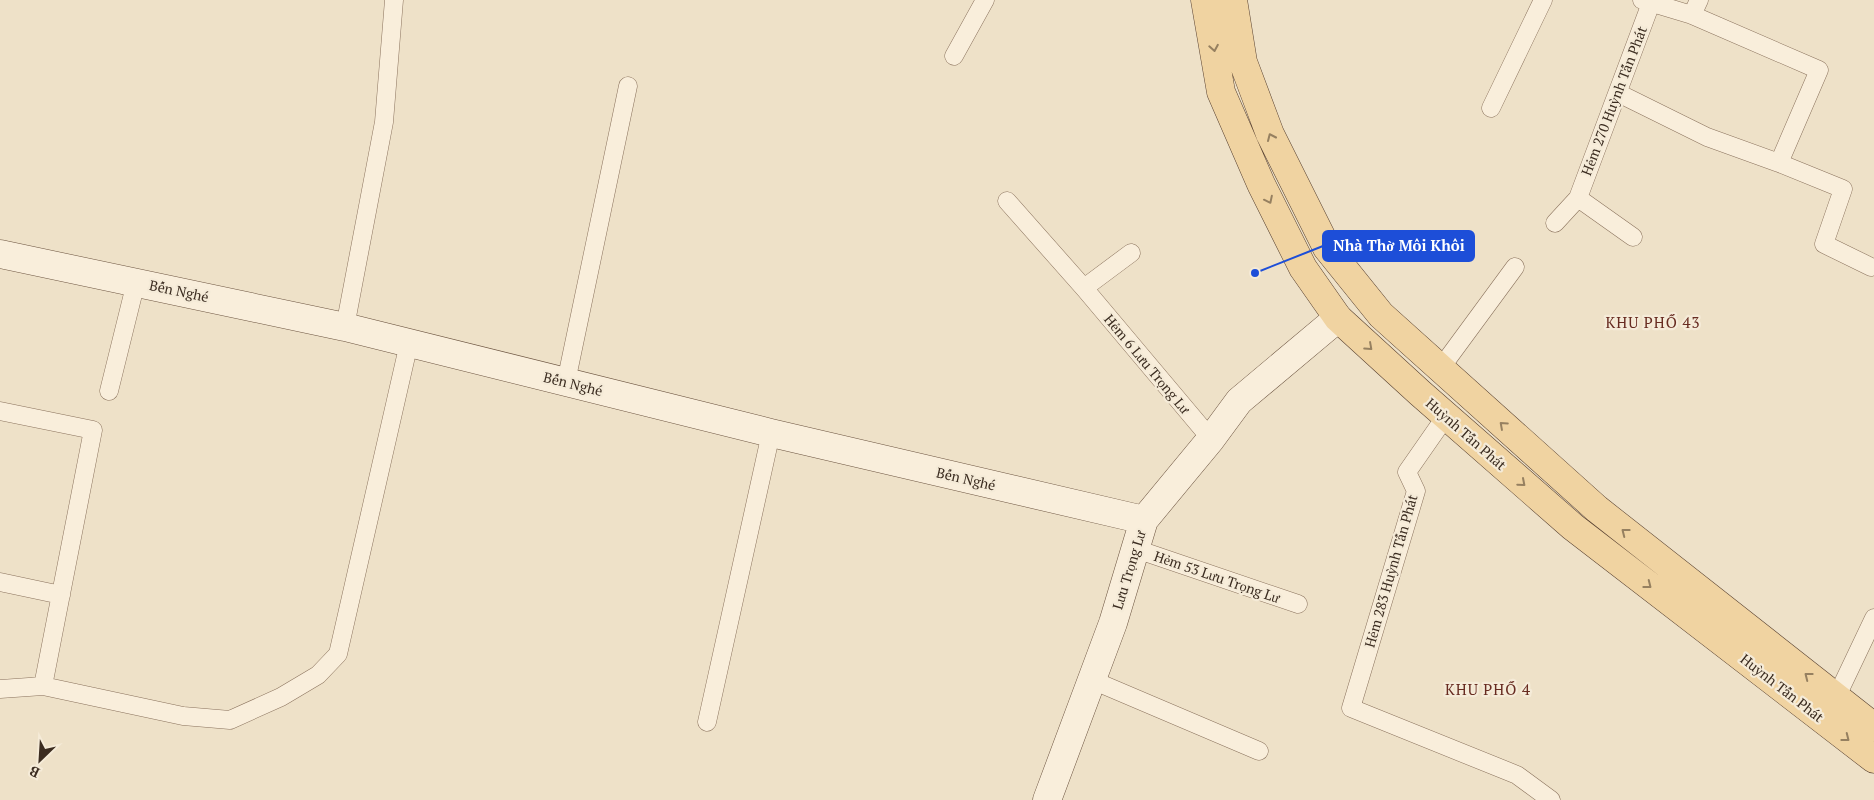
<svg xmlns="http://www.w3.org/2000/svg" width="1874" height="800" font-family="'PT Serif',serif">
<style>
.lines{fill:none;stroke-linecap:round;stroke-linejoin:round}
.lane-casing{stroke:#8a725d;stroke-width:19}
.secondary-casing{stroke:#6c5440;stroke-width:29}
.primary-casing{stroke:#584131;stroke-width:29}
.lane{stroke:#f9eedb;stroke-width:18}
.secondary{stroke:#f9eedb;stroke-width:28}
.primary{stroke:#f0d3a1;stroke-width:28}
.oneway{stroke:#968060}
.labels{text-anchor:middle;stroke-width:4.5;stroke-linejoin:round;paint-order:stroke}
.street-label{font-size:14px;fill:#3b2c20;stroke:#f5ebd8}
.neighbourhood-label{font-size:15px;letter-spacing:1px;fill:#672b20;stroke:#f5ebd8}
.leader{fill:none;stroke:#1d4ed8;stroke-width:2}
.callout-dot{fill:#1d4ed8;stroke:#f5ebd8;stroke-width:2}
.callout{fill:#1d4ed8;stroke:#1d4ed8;stroke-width:2}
.callout-label{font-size:15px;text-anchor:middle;font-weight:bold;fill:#fff}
</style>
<rect width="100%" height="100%" fill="#eee1c8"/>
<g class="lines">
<g class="lane-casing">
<path id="lane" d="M 1642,0 L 1692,15 L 1819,70 L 1779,163
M 1692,15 L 1699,0
M 954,56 L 985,0
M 1618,93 L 1707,137 L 1779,163 L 1843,189 L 1824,244 L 1871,267
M 1491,108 L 1543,0
M 1007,201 L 1084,288 L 1131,253
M 1555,223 L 1578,198
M 1633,237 L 1578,198 L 1651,3
M 1084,288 L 1211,439
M 345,327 L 384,122 L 394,0
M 1440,369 L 1515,267
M 566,382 L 628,86
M 109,391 L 136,282
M 0,411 L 93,430 L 43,686
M 1446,416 L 1407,472 L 1416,491 L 1351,708 L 1517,775 L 1551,800
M 1136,549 L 1298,604
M 0,582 L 61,595
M 1092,680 L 1259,751
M 0,689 L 43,686 L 183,716 L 230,720 L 281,697 L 318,675 L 338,654 L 409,343
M 1836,698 L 1874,618
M 707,722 L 771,433"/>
</g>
<g class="secondary-casing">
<path id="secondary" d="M 0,254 L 345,327 L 771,433 L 1144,520
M 1047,800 L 1113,623 L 1144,520 L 1211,439 L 1239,401 L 1338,318"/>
</g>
<g class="primary-casing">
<path id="primary" d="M 1205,0 L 1221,92 L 1261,184 L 1303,268 L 1338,318 L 1420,393 L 1573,527 L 1874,759
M 1233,0 L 1243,62 L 1270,134 L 1327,248 L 1381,315 L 1597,509 L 1874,727"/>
</g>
<use href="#lane" class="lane"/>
<use href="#secondary" class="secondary"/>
<use href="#primary" class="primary"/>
</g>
<defs><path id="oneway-chevron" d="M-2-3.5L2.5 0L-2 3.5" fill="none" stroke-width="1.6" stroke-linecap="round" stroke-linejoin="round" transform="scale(1.25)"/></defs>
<g class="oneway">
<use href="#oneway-chevron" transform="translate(1214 48) rotate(80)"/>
<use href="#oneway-chevron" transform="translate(1271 137) rotate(-114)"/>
<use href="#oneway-chevron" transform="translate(1269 200) rotate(64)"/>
<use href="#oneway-chevron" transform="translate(1369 347) rotate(42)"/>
<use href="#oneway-chevron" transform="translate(1503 425) rotate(-138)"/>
<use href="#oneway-chevron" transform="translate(1522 483) rotate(41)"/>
<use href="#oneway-chevron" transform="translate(1625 532) rotate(-142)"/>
<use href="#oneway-chevron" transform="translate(1648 585) rotate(38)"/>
<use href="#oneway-chevron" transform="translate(1808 676) rotate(-142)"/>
<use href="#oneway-chevron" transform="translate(1846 738) rotate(38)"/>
</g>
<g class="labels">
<g class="street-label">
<text transform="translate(1614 101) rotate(-69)" y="5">Hẻm 270 Huỳnh Tấn Phát</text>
<text transform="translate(179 291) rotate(12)" y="5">Bến Nghé</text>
<text transform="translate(1147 364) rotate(50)" y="5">Hẻm 6 Lưu Trọng Lư</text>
<text transform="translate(573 384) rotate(14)" y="5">Bến Nghé</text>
<text transform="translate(1466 434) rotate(41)" y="5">Huỳnh Tấn Phát</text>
<text transform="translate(966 479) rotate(13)" y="5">Bến Nghé</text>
<text transform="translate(1129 570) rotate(-73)" y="5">Lưu Trọng Lư</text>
<text transform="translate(1391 571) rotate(-74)" y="5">Hẻm 283 Huỳnh Tấn Phát</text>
<text transform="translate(1217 577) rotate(19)" y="5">Hẻm 53 Lưu Trọng Lư</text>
<text transform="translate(1782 688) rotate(38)" y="5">Huỳnh Tấn Phát</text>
</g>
<g class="neighbourhood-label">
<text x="1653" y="328">KHU PHỐ 43</text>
<text x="1488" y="695">KHU PHỐ 4</text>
</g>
</g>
<path class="leader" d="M1255 273L1323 246"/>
<circle class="callout-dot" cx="1255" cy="273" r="5"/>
<rect class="callout" x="1323" y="231" width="151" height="30" rx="5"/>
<g class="callout-label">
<text x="1399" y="251">Nhà Thờ Môi Khôi</text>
</g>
<g transform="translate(40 760) rotate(205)" stroke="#f5ebd8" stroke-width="4" paint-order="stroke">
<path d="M0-4L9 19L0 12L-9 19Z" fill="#3b2c20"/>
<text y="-8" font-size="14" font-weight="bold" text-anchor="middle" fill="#3b2c20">B</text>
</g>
</svg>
